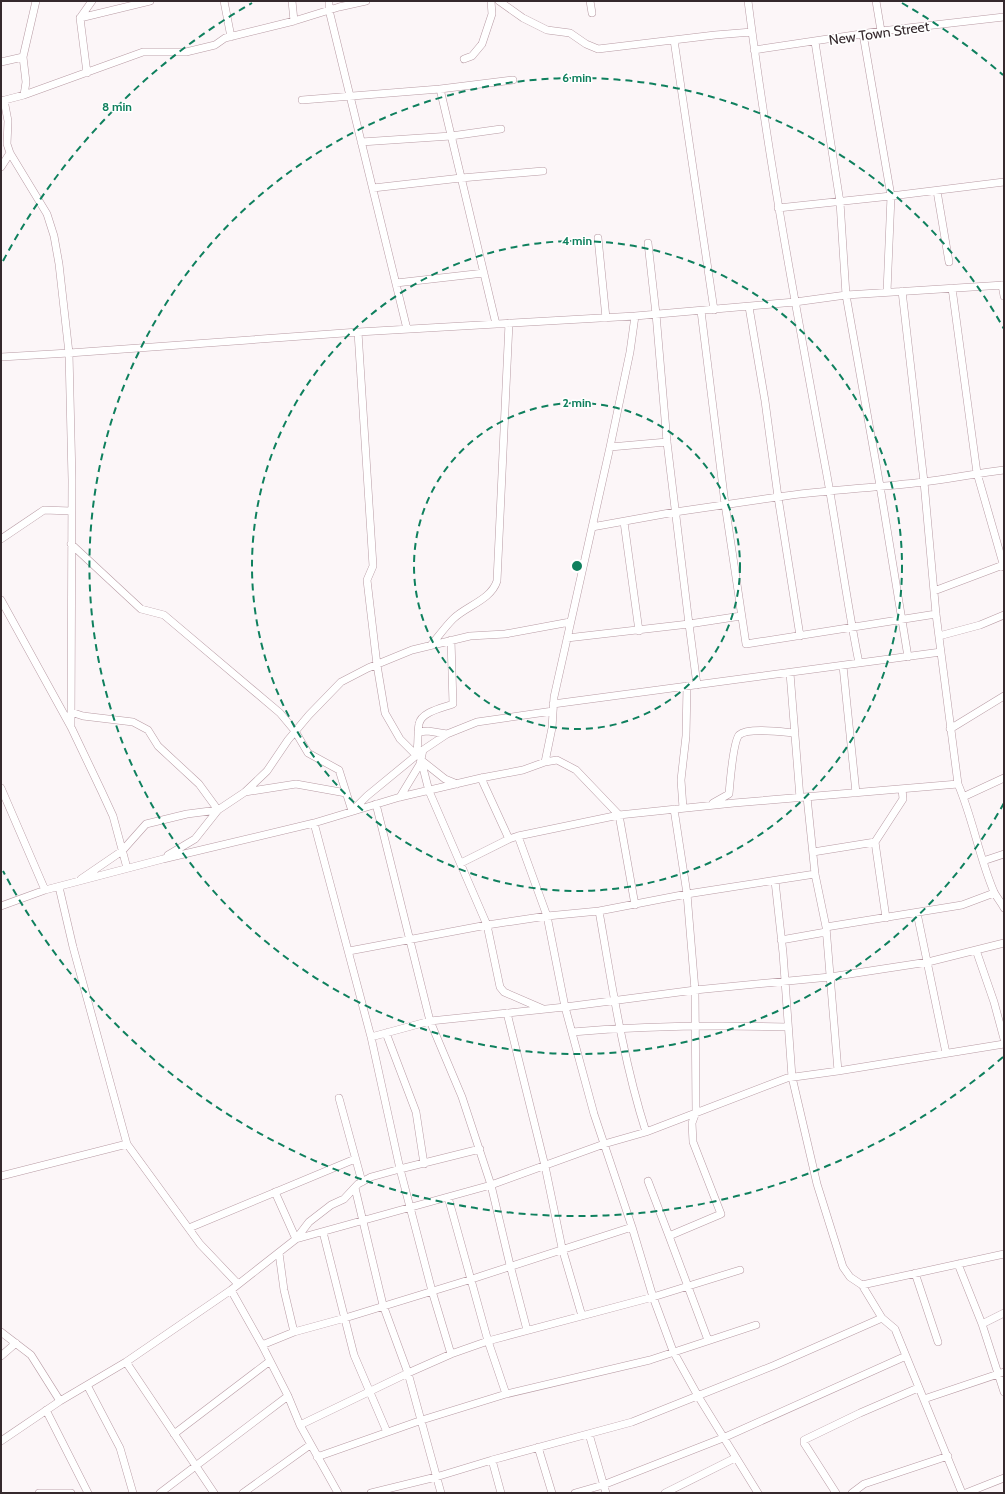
<svg xmlns="http://www.w3.org/2000/svg" width="1005" height="1494" font-family="Cabin,sans-serif">
<style>
.lines{fill:none;stroke-linecap:round;stroke-linejoin:round}
.street-casing{stroke:#b89ba4;stroke-width:8}
.street{stroke:#fff;stroke-width:7}
.ring{fill:none;stroke:#0f805e;stroke-width:2;stroke-dasharray:7 5}
.labels{text-anchor:middle;stroke-width:3;stroke-linejoin:round;paint-order:stroke}
.street-label{font-size:14px;fill:#35292d;stroke:#fff}
.centre{fill:#0f805e;stroke:#fff;stroke-width:2}
.ring-label{font-size:12px;text-anchor:middle;font-weight:bold;fill:#0f805e;stroke:#fff;stroke-width:3;stroke-linejoin:round;paint-order:stroke}
</style>
<rect width="100%" height="100%" fill="#fcf6f8"/>
<g class="lines">
<g class="street-casing">
<path id="street" d="M 224,1 L 231,37
M 292,1 L 294,21
M 329,1 L 329,10 L 407,329
M 499,1 L 523,18 L 547,30 L 570,33 L 586,44 L 598,49 L 715,35 L 752,32
M 590,1 L 592,13
M 748,1 C 768,158 797,314 826,470 C 838,535 846,599 859,663
M 876,1 L 881,31
M 80,18 L 150,1
M 863,34 L 891,196 L 887,292
M 674,40 L 714,310
M 815,42 L 840,202 L 846,295 L 880,486 L 908,657
M 754,50 L 881,31 L 1004,17
M 464,59 L 472,56 L 482,44 L 492,14 L 491,1
M 1,62 L 23,57
M 87,73 L 80,18 L 92,1
M 440,89 L 496,324
M 24,95 L 26,82 L 23,57 L 36,1
M 4,100 L 8,121 L 7,144 L 10,153 L 47,214 L 54,236 L 59,264 L 69,353 L 72,480 L 71,727
M 302,100 L 440,89 L 513,80
M 1,101 L 24,95 L 143,52 L 186,52 L 215,45 L 225,38 L 294,21 L 339,7 L 366,1
M 361,142 L 451,136 L 501,129
M 1,167 L 10,153
M 373,188 L 461,178 L 543,171
M 937,191 L 949,262
M 778,208 L 891,196 L 1004,182
M 598,238 L 606,318
M 648,243 L 656,314 L 667,442 L 689,624 L 741,616
M 396,283 L 484,273
M 1002,285 L 1004,296
M 952,288 L 977,473 L 1004,567
M 902,291 L 924,482 L 936,614 L 958,784 C 973,819 979,857 994,892 C 997,898 1001,902 1004,908
M 701,311 L 725,504 L 746,644 L 936,614
M 358,332 L 373,566 L 367,580 L 377,665 L 385,713 L 400,739 L 416,755
M 1,357 L 69,353 L 358,332 L 635,316 L 795,302 L 846,295 L 1004,285
M 610,447 L 667,442
M 624,522 L 639,631
M 592,527 L 675,512 L 778,497 L 765,401 L 749,307
M 1,539 L 44,510 L 71,511
M 71,544 L 141,609 L 164,615 L 280,713 L 295,731 L 308,753 L 339,770 L 352,811 L 367,796 L 423,750
M 934,591 L 1003,565
M 1,600 L 71,727 L 101,790 L 113,816 L 127,868
M 800,636 L 778,497 C 826,490 874,488 923,482 C 950,479 977,473 1004,470
M 939,636 L 980,625 L 1004,615
M 567,638 L 689,624 L 697,685
M 431,645 C 438,637 445,627 453,619 C 466,606 491,600 497,581 L 509,323
M 843,666 L 856,793
M 790,673 L 800,798
M 553,704 L 941,652
M 71,712 L 83,716 L 133,722 L 148,730 L 158,746 L 199,784 L 218,810
M 950,729 L 1004,696
M 418,732 L 428,731 L 447,734
M 416,755 C 419,745 417,734 419,724 C 421,712 442,708 453,704 L 451,640
M 421,760 L 429,791 L 487,925 L 500,987 L 504,992 L 543,1009
M 421,760 L 445,779 L 457,784
M 545,762 L 552,728 L 554,697 L 610,447 L 630,352 L 635,316
M 481,778 L 509,839
M 1,788 L 45,890
M 245,792 L 296,784 L 346,793
M 400,797 L 420,764 L 423,750 L 447,734 L 477,722 L 553,711
M 807,797 L 815,874 L 826,927 L 838,1071
M 963,797 L 1004,778
M 713,803 L 729,794 C 730,783 733,742 739,735 C 748,727 783,732 795,733
M 376,804 L 430,1021 L 462,1097 L 491,1185 L 510,1265 L 527,1330
M 683,808 L 681,780 L 686,736 L 687,686
M 674,809 L 687,894 L 695,990 L 696,1112 L 692,1123 L 693,1142 L 721,1214 L 669,1236 L 708,1340
M 314,823 L 371,1037 L 400,1169 L 432,1291 L 451,1354
M 518,836 L 547,916 L 565,1007 L 594,1114 L 632,1227 L 653,1297 L 673,1351 L 698,1396 L 758,1493
M 813,852 L 875,842
M 168,855 L 195,839 L 218,810 L 245,792 L 267,771 L 288,740 L 309,715 L 341,682 L 368,668 L 412,650 L 470,636 L 505,634 L 570,622
M 983,861 L 1004,854
M 461,863 L 509,839 L 518,836 L 619,815 L 734,803 L 958,784
M 81,879 L 122,851 L 146,824 L 187,814 L 218,810
M 775,881 L 783,953 L 792,1077 L 817,1184 L 843,1267 L 850,1277 L 862,1285 L 882,1318 L 895,1329 L 962,1493
M 59,887 L 73,947 L 127,1144 L 200,1244 L 238,1284
M 1,906 L 45,890 L 163,859 L 314,823 L 400,797 L 481,778 L 523,770 L 545,762 L 557,760 L 576,770 L 619,815 L 635,905
M 599,911 C 612,985 623,1060 646,1132
M 917,913 L 946,1053
M 886,918 L 875,842 L 903,799 L 902,789
M 826,927 L 962,905 L 994,893
M 781,940 L 826,932
M 976,950 L 994,1002 L 1004,1039
M 349,951 L 487,925 L 547,916 L 599,911 L 687,894 L 815,874
M 507,1013 L 545,1166 L 562,1248 L 582,1316
M 572,1032 C 643,1026 716,1025 788,1027
M 386,1033 L 416,1112 L 424,1164
M 371,1037 L 430,1021 L 565,1007 L 695,990 L 830,977 L 928,962 L 1004,943
M 339,1098 L 362,1182
M 1,1176 L 127,1144
M 648,1181 L 669,1236
M 355,1188 L 383,1305 L 408,1373 L 441,1493
M 275,1192 L 296,1239 L 309,1222 L 331,1205 L 344,1199 L 358,1184 L 371,1177 L 400,1169 L 480,1149
M 448,1197 L 488,1341 L 506,1394
M 189,1228 L 355,1159
M 323,1232 L 354,1355 L 387,1432
M 279,1253 L 284,1290 L 294,1332
M 958,1264 L 982,1324 L 1004,1392
M 915,1273 L 938,1342
M 862,1285 L 1004,1254
M 231,1290 L 262,1345 L 288,1396 L 300,1425 L 338,1493
M 982,1324 L 1004,1313
M 1,1332 L 31,1355 L 60,1401
M 262,1345 L 294,1332 L 345,1318 L 472,1279 L 632,1227
M 1,1356 L 16,1343
M 126,1362 L 214,1493
M 87,1385 L 120,1448 L 133,1493
M 924,1399 L 1004,1372
M 46,1410 L 88,1493
M 300,1425 L 408,1373 L 451,1354 L 488,1341 L 653,1297 L 740,1270
M 174,1434 L 270,1361
M 589,1434 L 606,1493
M 1,1441 L 60,1401 L 126,1362 L 231,1290 L 296,1239 L 491,1185 L 604,1144 L 646,1132 L 787,1078 L 838,1071 L 1004,1044
M 538,1447 L 552,1493
M 317,1457 L 422,1420 L 506,1394 L 650,1360 L 756,1325
M 492,1460 L 501,1493
M 39,1493 L 71,1493
M 160,1493 L 288,1396
M 243,1493 L 310,1445
M 371,1493 L 436,1477 L 492,1460 L 632,1422 L 775,1365 L 882,1318
M 575,1493 L 603,1485 L 723,1438 L 906,1356
M 665,1493 L 735,1458
M 836,1493 L 804,1443 L 804,1440 L 860,1413 L 918,1388
M 852,1493 L 864,1484 L 948,1456
M 966,1493 L 1004,1478"/>
</g>
<use href="#street" class="street"/>
</g>
<g class="ring">
<circle cx="577" cy="566" r="163"/>
<circle cx="577" cy="566" r="325"/>
<path d="M1004 803A488 488 0 1 1 1004 329"/>
<path d="M1003 1057A650 650 0 0 1 3 871M3 261A650 650 0 0 1 252 3M902 3A650 650 0 0 1 1003 75"/>
</g>
<g class="labels">
<g class="street-label">
<text transform="translate(879 33) rotate(-8)" y="5">New Town Street</text>
</g>
</g>
<circle cx="577" cy="566" r="6" class="centre"/>
<g class="ring-label">
<text x="577" y="82">6 min</text>
<text x="117" y="111">8 min</text>
<text x="577" y="245">4 min</text>
<text x="577" y="407">2 min</text>
</g>
<rect width="1005" height="1494" fill="none" stroke="#35292d" stroke-width="4"/>
</svg>
